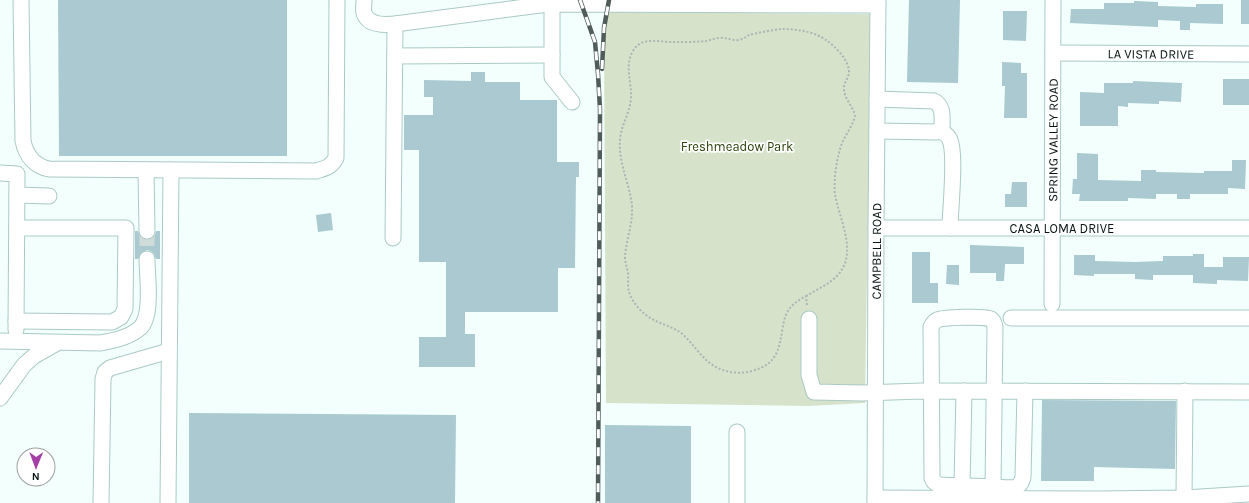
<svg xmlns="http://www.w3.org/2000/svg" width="1249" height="503" font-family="Karla,sans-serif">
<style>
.green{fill:#d7e2cb}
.building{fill:#aac9d0}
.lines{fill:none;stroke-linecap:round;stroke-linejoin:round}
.minor-tunnel{stroke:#cfdcda;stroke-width:15;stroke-dasharray:15 8;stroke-linecap:butt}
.minor-casing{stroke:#aacac5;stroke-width:17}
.path{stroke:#a9b6b4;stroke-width:2;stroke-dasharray:2 2;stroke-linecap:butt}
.minor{stroke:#fff;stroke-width:15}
.rail-casing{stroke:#4f5c5a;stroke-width:4.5}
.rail{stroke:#fff;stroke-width:3;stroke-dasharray:9;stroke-linecap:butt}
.labels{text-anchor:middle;stroke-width:3.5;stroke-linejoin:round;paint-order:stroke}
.street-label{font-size:13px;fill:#081413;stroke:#fff}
.park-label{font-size:13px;fill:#2b4109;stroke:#fff}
</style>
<rect width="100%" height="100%" fill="#f2fffd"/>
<path class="green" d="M 607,12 L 871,14 L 865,403 L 809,406 L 606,403 L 604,44 Z"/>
<path class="building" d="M 58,0 L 287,0 L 287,156 L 59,156 Z
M 909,0 L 960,0 L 958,83 L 907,82 Z
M 1241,0 L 1249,0 L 1249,24 L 1241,24 Z
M 1134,1 L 1158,2 L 1158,6 L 1196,7 L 1196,4 L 1223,4 L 1223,24 L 1190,23 L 1190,30 L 1180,30 L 1180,21 L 1158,20 L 1158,27 L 1070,23 L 1071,9 L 1104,9 L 1104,3 L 1134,3 Z
M 1003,11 L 1027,11 L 1026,41 L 1003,40 Z
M 1002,62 L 1021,63 L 1021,73 L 1027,73 L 1027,118 L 1004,118 L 1005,86 L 1002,86 Z
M 471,72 L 485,72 L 485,82 L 520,82 L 520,100 L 557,100 L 557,162 L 579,162 L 579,177 L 576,177 L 575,268 L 558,268 L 558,312 L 465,312 L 465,334 L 475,334 L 475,367 L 419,367 L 419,337 L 446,337 L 446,262 L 419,262 L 419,150 L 404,150 L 404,115 L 433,115 L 433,97 L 424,97 L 424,80 L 471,81 Z
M 1223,79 L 1249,79 L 1249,105 L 1223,105 Z
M 1133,81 L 1182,83 L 1181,102 L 1159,101 L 1159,104 L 1128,103 L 1128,107 L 1118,106 L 1118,126 L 1080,126 L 1080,92 L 1104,93 L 1104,83 L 1133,83 Z
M 1077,153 L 1098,154 L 1098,180 L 1141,181 L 1141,170 L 1156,170 L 1156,172 L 1204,173 L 1204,171 L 1232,171 L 1232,160 L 1246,160 L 1245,189 L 1228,188 L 1228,194 L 1190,194 L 1190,199 L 1177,199 L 1177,194 L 1156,194 L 1156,199 L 1128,198 L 1128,201 L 1079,201 L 1080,194 L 1072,194 L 1073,179 L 1077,179 Z
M 1012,182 L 1027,182 L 1027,207 L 1005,207 L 1005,194 L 1011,194 Z
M 331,213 L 333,230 L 318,232 L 316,215 Z
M 135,231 L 138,231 L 140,236 L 143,239 L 147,240 L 152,238 L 155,235 L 156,231 L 160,231 L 160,259 L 156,259 L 154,254 L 151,251 L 147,250 L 142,252 L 138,259 L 135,259 Z
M 970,245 L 1024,247 L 1024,264 L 1005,264 L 1004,281 L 996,281 L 996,273 L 970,273 Z
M 912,252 L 930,252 L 930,283 L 938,283 L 938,303 L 912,303 Z
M 1193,254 L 1204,254 L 1204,267 L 1223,267 L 1223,257 L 1249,257 L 1248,281 L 1217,280 L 1217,284 L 1193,283 L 1193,275 L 1153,275 L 1153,280 L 1135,279 L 1135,274 L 1094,274 L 1094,276 L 1074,275 L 1074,255 L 1095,255 L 1095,261 L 1135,262 L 1163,261 L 1163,256 L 1193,256 Z
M 947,265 L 959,265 L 959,285 L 946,284 Z
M 1042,400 L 1176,401 L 1175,469 L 1094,467 L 1094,481 L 1041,481 Z
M 189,413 L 456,415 L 455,503 L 189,503 Z
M 605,425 L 691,426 L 691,503 L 605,503 Z"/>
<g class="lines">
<path class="minor-tunnel" d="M 147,231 L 147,259"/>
<g class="minor-casing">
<g id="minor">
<path d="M 21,0 L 23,141 C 26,155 34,166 49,169 L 316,171 C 326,168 331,167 336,158 L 337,0"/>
<path d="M 364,0 C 364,4 363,9 364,13 C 368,26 385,25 395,24 L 548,4 L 878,5"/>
<path d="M 552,4 L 552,77 L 572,102"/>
<path id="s1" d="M 1053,53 L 1249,54"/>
<path d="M 395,56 L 552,55"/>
<path d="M 939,130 C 942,132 947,134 949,138 C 957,151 950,209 950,228"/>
<path d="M 877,131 L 937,132 L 942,127 C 942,117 944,106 934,101 L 877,99"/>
<path d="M 146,170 L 147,231"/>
<path d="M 0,173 L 17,174 L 16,330"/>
<path d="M 17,195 L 49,196"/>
<path id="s2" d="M 876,228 L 1249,228"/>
<path d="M 393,238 L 395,24"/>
<path id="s3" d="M 1052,304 L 1053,0"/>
<path d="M 1011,318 L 1249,318"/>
<path d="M 809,319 L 809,375 L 814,392 L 862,393 L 922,391 L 1249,392"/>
<path d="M 16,321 L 112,322 L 121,317 L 125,309 L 126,228 L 17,228"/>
<path d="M 0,341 L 100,343 C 113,341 130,337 140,328 C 153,316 147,276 147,259"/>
<path d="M 0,398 L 24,365 L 34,356 L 57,343"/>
<path d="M 737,432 L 737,503"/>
<path d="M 962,486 L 964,391"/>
<path d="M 993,487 L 995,327 C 994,323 994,321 991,319 C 986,316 943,317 937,320 C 934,321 933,324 931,327 L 932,478 L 934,482 L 939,485 C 958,486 976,486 994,487 C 1001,487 1010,489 1016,487 C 1021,485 1022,481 1023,477 L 1025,391"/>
<path d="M 875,498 L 1097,499 L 1184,498 L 1185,391"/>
<path d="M 1184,498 L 1249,494"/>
<path d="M 101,503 L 103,379 L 105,372 L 110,368 L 169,351"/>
<path d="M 168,503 L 171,170"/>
<path id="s4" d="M 875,503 L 876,228 L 878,0"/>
</g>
</g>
<path class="path" d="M 806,296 C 816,290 828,285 837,276 C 859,253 839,220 835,194 C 834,188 835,182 835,176 C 836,165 838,154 842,143 C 846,134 853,125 855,116 C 853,106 845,100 844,90 C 843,83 849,78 849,72 C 849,60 835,46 826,40 C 813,31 796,29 781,29 C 772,30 757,33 749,35 C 746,37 743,39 739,40 C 732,41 726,37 719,38 C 715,38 711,40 707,41 C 697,42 686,42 676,42 C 660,43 642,35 633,51 C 624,66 632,82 631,98 C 630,113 621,125 620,140 C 618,163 630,184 632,206 C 633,224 626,240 625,257 C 625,263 627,267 628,273 C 629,279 627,286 629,292 C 633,304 644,316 656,321 C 664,325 673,327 681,333 C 694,343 702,361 718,368 C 728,373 741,374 752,371 C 778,364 779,349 783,326 C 784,321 785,315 788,311 C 792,304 799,300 806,296 L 807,306"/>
<use href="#minor" class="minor"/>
<g class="rail-casing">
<path id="rail" d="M 580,0 L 595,42 L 598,74 L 600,109 L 598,503
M 602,69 L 604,28 L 609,0"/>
</g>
<use href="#rail" class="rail"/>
</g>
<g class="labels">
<g class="street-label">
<text dy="5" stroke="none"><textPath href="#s1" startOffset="98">LA VISTA DRIVE</textPath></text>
<text dy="5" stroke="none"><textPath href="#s3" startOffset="164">SPRING VALLEY ROAD</textPath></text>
<text dy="5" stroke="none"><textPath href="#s2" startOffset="186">CASA LOMA DRIVE</textPath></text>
<text dy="5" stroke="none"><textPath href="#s4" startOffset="252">CAMPBELL ROAD</textPath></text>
</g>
<g class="park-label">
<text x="737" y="151">Freshmeadow Park</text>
</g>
</g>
<g transform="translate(36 467) rotate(181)"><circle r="19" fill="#ffffff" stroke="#9ca1a1"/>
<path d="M0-3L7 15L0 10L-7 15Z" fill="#a541a6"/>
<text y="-6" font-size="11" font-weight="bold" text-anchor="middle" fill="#081413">N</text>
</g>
</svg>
